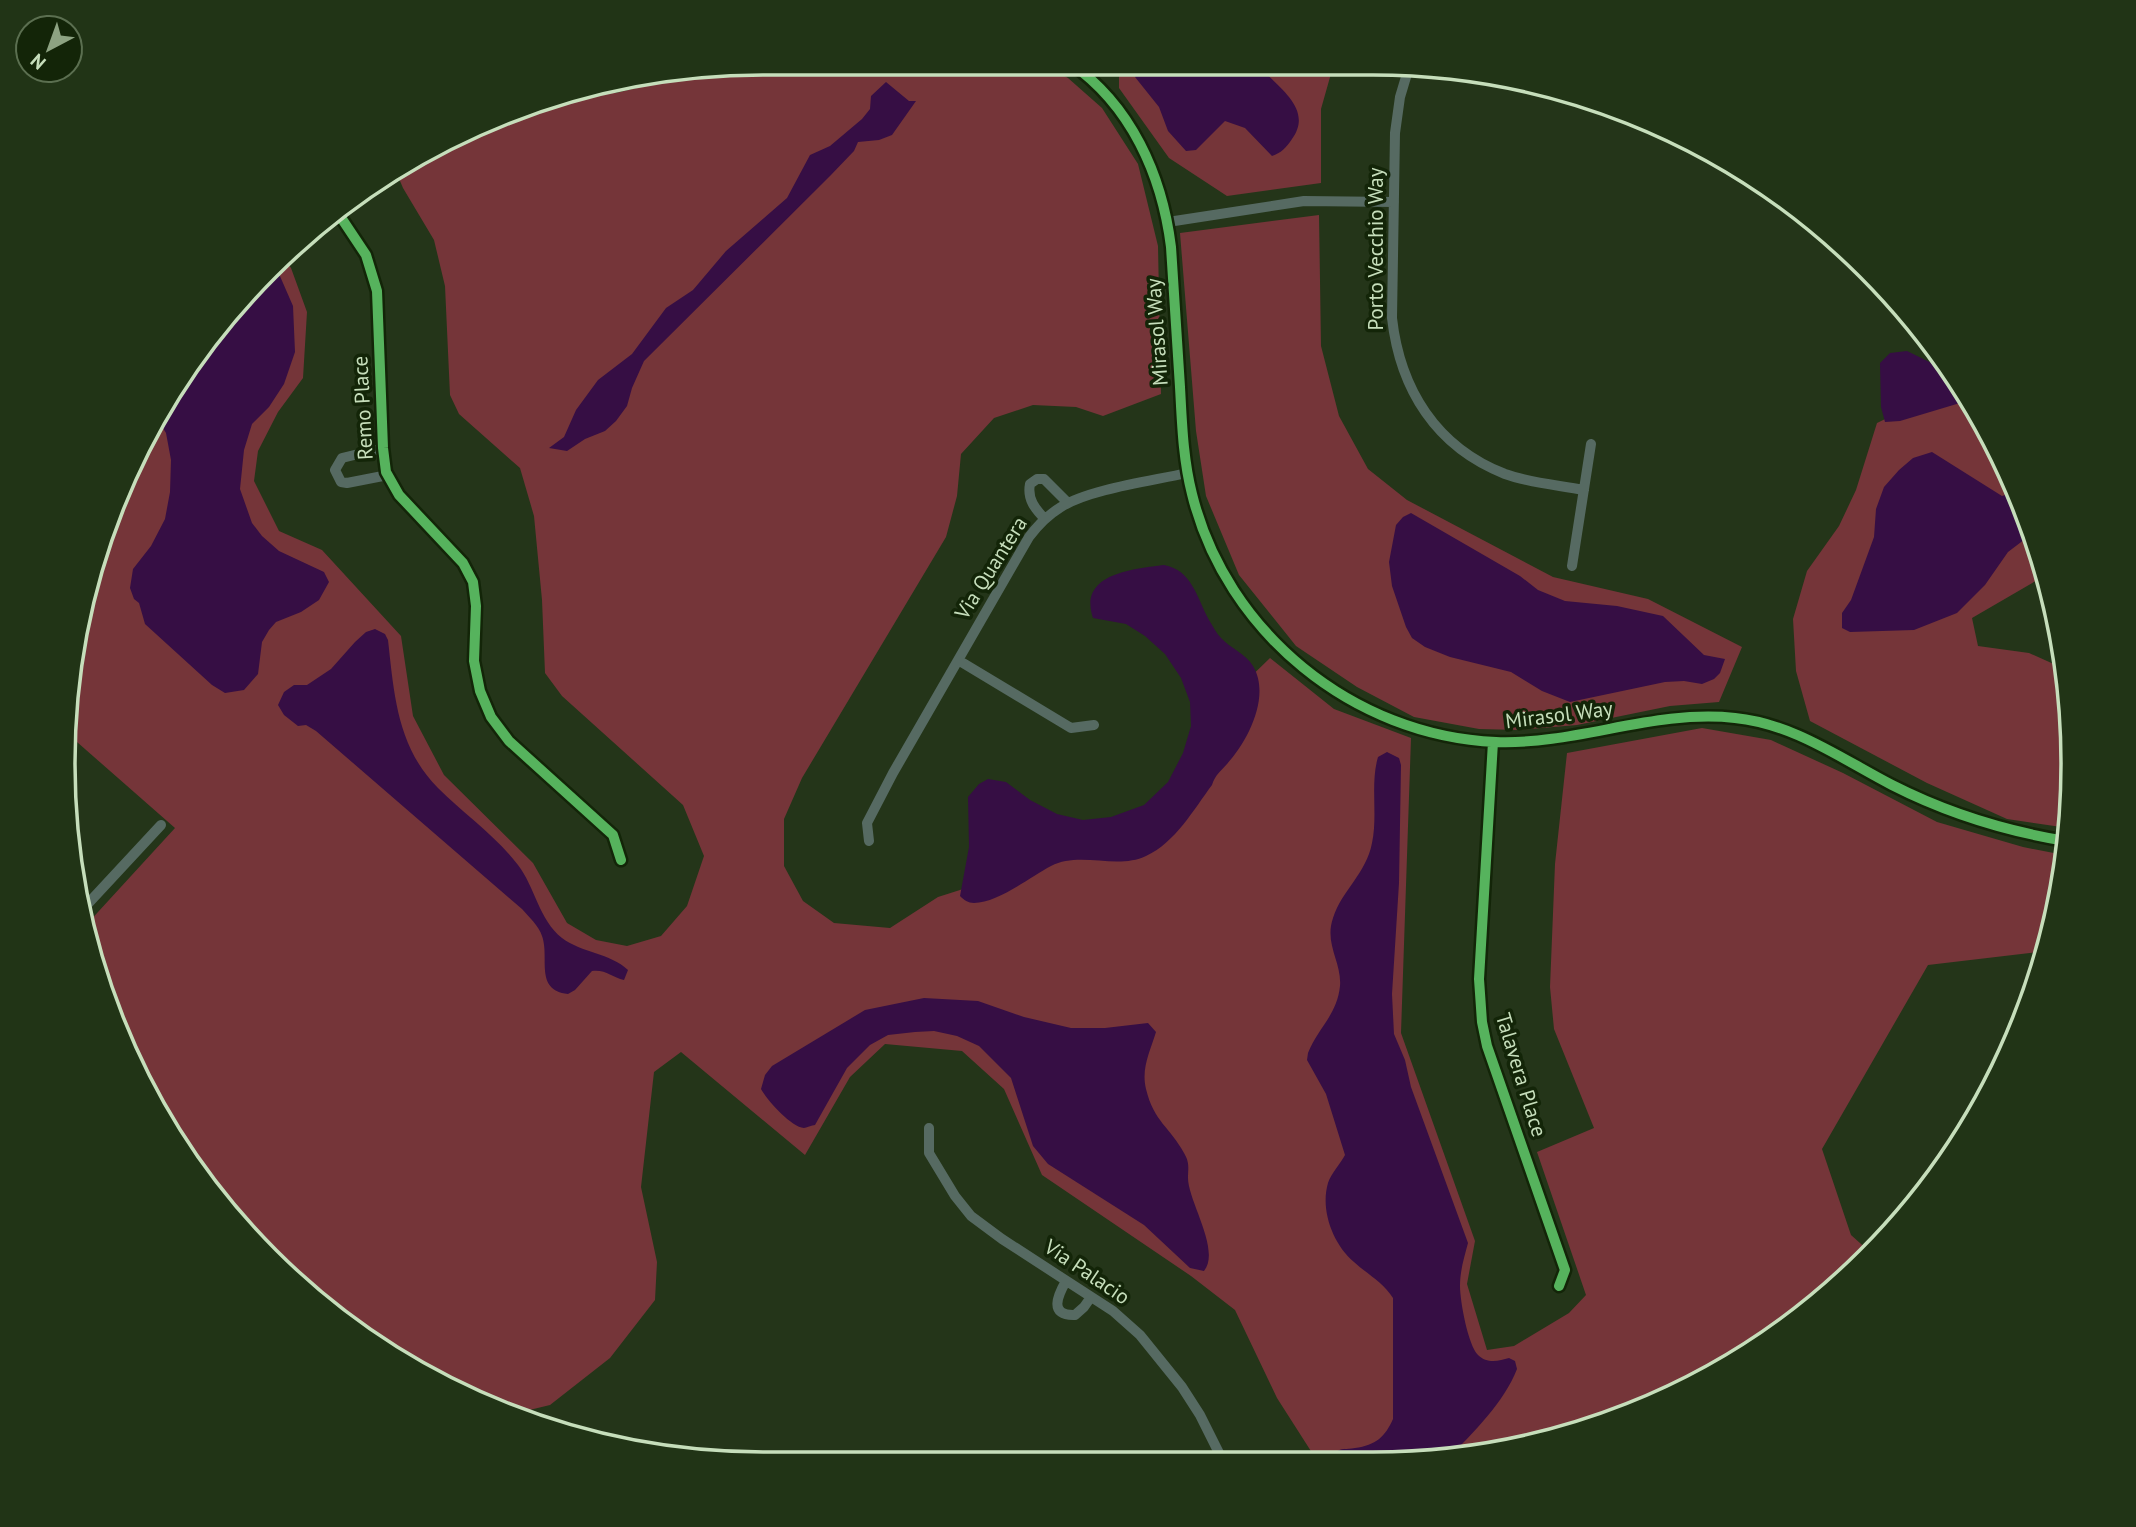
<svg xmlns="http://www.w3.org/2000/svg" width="2136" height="1527" font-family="'PT Sans',sans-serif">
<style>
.green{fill:#753539}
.water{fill:#360e44}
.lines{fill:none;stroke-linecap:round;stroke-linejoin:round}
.minor{stroke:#566a62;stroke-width:10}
.cycleway-casing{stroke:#132508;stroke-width:15}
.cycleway{stroke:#56b35d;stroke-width:10}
.labels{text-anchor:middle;stroke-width:7;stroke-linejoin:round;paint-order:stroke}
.street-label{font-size:21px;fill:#c6debb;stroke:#132508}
.rim{fill:none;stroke:#c6debb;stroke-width:3.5}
</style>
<rect width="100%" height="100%" fill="#243519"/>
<path class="green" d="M 764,63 L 1042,63 L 1068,78 L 1102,108 L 1138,164 L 1158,246 L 1161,394 L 1103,416 L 1076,407 L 1033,405 L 994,418 L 961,454 L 957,496 L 946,537 L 802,778 L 784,819 L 784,866 L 803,901 L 834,923 L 890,928 L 938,897 L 1116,840 L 1191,777 L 1235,692 L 1270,658 L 1334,709 L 1411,738 L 1401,1033 L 1475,1241 L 1467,1284 L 1487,1350 L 1514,1346 L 1569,1313 L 1586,1295 L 1537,1152 L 1594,1128 L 1554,1029 L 1550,987 L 1555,864 L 1567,753 L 1702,728 L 1771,740 L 1843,773 L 1937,822 L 2023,847 L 2064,855 L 2047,951 L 1928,965 L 1822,1149 L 1851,1235 L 1870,1252 L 1834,1290 L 1723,1370 L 1641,1411 L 1464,1458 L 1316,1459 L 1277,1398 L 1235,1310 L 1191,1276 L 1042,1175 L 1004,1089 L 962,1051 L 885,1044 L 850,1077 L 805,1155 L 681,1052 L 654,1072 L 641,1187 L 657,1262 L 655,1300 L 610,1358 L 550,1405 L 513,1414 L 454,1392 L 337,1319 L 237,1225 L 181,1152 L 116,1032 L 87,924 L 175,828 L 69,735 L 69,672 L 87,582 L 135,454 L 237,302 L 285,260 L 291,268 L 307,312 L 303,378 L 278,412 L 258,451 L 254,481 L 279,531 L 322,550 L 401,636 L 413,716 L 444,775 L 533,863 L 567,923 L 596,940 L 627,946 L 661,936 L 687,906 L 704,856 L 683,805 L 562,696 L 545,673 L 542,600 L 534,516 L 520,468 L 459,414 L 450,395 L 445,286 L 434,240 L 403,188 L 395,169 L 454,135 L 574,90 L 616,93 L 715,69 Z
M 1125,63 L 1334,63 L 1321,109 L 1321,183 L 1227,196 L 1169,158 L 1119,88 L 1119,74 Z
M 1319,215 L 1321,346 L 1339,416 L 1368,469 L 1407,500 L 1553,577 L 1648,599 L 1742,647 L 1719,702 L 1670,706 L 1577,725 L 1519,730 L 1479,729 L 1414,717 L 1357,687 L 1296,646 L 1239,575 L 1206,496 L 1196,431 L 1180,233 Z
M 1965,393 L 1979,414 L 2036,539 L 2042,567 L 2039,579 L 1972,618 L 1978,646 L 2029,653 L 2067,670 L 2071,810 L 2068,828 L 2007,819 L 1927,783 L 1810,721 L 1796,671 L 1793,619 L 1807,571 L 1839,526 L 1856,490 L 1877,423 L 1912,406 Z"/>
<path class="water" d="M 1143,63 L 1257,63 C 1274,86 1315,107 1292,139 C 1286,148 1281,153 1272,156 L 1245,128 L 1225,121 L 1196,150 L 1186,151 L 1168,131 L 1159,107 L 1135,77 Z
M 886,82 L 909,101 L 916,101 L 892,135 L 879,140 L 858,142 L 854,151 L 830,176 L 644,361 L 632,388 L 627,406 L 616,421 L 605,431 L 585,439 L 567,451 L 549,448 L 564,437 L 576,410 L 598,380 L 632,354 L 666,308 L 693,290 L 726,251 L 787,198 L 810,155 L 830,146 L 862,119 L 870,109 L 871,96 Z
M 276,267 L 293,306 L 295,352 L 284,384 L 269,407 L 252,424 L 244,450 L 240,489 L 252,523 L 262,536 L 279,551 L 324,572 L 329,582 L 319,600 L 301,612 L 276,622 L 269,630 L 262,642 L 258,674 L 244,690 L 225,693 L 212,685 L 145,624 L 139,603 L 134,599 L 130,588 L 133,569 L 151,546 L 165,519 L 170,492 L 171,460 L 166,433 L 158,420 L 237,302 Z
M 1907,351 L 1950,372 L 1970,400 L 1900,421 L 1885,422 L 1881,407 L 1880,363 L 1890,353 Z
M 1932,452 L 2002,496 L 2015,492 L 2033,533 L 2008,552 L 1985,585 L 1957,613 L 1914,630 L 1850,632 L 1842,628 L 1842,613 L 1851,600 L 1874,537 L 1876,509 L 1884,487 L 1899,470 L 1913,458 Z
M 1411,513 L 1520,576 L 1538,590 L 1565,601 L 1617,606 L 1663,616 L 1704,655 L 1725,659 L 1720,673 L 1714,679 L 1702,684 L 1684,681 L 1665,682 L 1570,702 L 1542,691 L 1511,672 L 1450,657 L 1425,647 L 1412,638 L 1406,627 L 1392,586 L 1389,562 L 1396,525 L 1403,517 Z
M 1164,565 C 1192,570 1197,598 1209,620 C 1213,626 1216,633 1221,638 C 1230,648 1246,654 1253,666 C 1271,696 1248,741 1227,764 C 1220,772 1215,775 1212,785 C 1194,809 1175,843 1146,856 C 1117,870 1080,851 1051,866 C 1030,877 998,903 974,903 C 968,903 964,900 960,896 L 969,847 L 968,797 L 979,784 L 988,779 L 1006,782 L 1030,800 L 1057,814 L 1083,820 L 1111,817 L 1144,805 L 1168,782 L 1183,753 L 1191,726 L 1190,702 L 1181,678 L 1165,654 L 1145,636 L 1126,624 L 1093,618 C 1078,574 1132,569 1164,565 Z
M 375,629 L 385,634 L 388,640 C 394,693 397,747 438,788 C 464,814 496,836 518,865 C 535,887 539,920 562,938 C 582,953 610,953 628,970 L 624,980 C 612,977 605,969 592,971 L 575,990 L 568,994 C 534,990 550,958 542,936 C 539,926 529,917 522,909 L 316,731 L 306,725 L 298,726 L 284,715 L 278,705 L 284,692 L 294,685 L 307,685 L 331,669 L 355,642 L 366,632 Z
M 1387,752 L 1399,758 L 1401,765 L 1399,883 L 1392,994 L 1394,1034 L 1405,1060 L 1411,1087 L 1468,1243 C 1464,1258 1460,1271 1460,1286 C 1460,1301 1468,1345 1478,1355 C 1487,1364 1499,1361 1509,1358 L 1515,1361 L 1517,1369 C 1504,1403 1473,1432 1449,1458 L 1336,1459 L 1334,1453 C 1342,1447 1346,1450 1355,1448 C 1376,1445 1385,1437 1393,1419 L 1393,1298 C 1383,1282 1367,1274 1354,1262 C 1333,1244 1320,1210 1328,1183 C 1331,1174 1340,1164 1345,1155 L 1326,1094 L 1307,1060 L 1308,1053 C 1318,1028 1337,1015 1340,986 C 1342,962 1324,944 1333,918 C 1342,890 1366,874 1372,843 C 1378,815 1370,784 1378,757 Z
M 924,998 L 978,1001 L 1024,1017 L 1071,1028 L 1105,1028 L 1148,1023 L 1156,1032 C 1150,1052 1141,1068 1146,1089 C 1154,1122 1170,1127 1184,1153 C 1190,1163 1188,1168 1188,1178 C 1188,1201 1221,1250 1204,1271 L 1190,1268 L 1144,1225 L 1048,1164 L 1033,1146 L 1011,1078 L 979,1046 L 957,1036 L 934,1031 L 915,1032 L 888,1035 L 870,1045 L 847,1068 L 815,1125 C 812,1125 806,1128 804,1128 C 791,1127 767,1100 761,1089 L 765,1075 L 772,1066 L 865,1010 Z"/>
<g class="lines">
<path class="minor" d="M 1070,63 C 1131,105 1162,175 1171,247 C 1174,293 1177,340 1180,387 C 1182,423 1183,459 1192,494 C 1226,632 1353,736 1496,742 C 1577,745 1654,709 1735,718 C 1794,724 1840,758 1892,785 C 1947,813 2005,831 2066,841
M 1409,67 L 1400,97 L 1395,133 L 1392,318 C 1400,389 1436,447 1505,474 C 1530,483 1558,485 1584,490
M 338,213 L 366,255 L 377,291 L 383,448 L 386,472 L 399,495 L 463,563 L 473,582 L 476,606 L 474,661 L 480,691 L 491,717 L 509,741 L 613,835 L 621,860
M 1168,222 L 1304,201 L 1394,202
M 383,448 L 342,458 L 335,470 L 341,482 L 347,483 L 388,475
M 1045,519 C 1035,509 1027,499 1030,484 L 1037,479 L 1044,479 L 1068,503
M 1572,566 L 1591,444
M 958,660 L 1071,728 L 1094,725
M 1493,742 L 1479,979 L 1482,1022 L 1487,1046 L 1565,1270 L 1559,1286
M 869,841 L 867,823 L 893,773 L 1029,537 C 1038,525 1048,515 1061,507 C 1090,489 1152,481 1187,473
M 83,909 L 161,825
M 929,1128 L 929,1153 L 955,1196 L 971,1216 L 1002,1239 L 1113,1311 L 1140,1335 L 1182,1387 L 1200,1415 L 1222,1459
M 1066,1281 C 1058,1295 1048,1316 1075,1315 L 1084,1307 L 1091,1297"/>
<g class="cycleway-casing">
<path id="cycleway" d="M 1070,63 C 1131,105 1162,175 1171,247 C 1174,293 1177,340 1180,387 C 1182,423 1183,459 1192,494 C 1226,632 1353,736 1496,742 C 1577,745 1654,709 1735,718 C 1794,724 1840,758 1892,785 C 1947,813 2005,831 2066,841
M 338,213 L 366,255 L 377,291 L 383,448 L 386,472 L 399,495 L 463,563 L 473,582 L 476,606 L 474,661 L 480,691 L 491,717 L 509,741 L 613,835 L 621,860
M 1493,742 L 1479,979 L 1482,1022 L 1487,1046 L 1565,1270 L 1559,1286"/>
</g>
<use href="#cycleway" class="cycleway"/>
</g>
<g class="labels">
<g class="street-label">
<text transform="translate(1376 249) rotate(-90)" y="7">Porto Vecchio Way</text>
<text transform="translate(1157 332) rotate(-94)" y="7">Mirasol Way</text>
<text transform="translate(363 408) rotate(-93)" y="7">Remo Place</text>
<text transform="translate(991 568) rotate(-58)" y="7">Via Quantera</text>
<text transform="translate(1559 715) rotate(-7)" y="7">Mirasol Way</text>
<text transform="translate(1521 1075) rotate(73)" y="7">Talavera Place</text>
<text transform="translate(1087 1272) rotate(34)" y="7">Via Palacio</text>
</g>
</g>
<path d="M0 0H2136V1527H0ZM763 75H1373A688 688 0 0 1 2061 763V764A688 688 0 0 1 1373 1452H763A688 688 0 0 1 75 764V763A688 688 0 0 1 763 75Z" fill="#213416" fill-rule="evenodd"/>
<path class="rim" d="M763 75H1373A688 688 0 0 1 2061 763V764A688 688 0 0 1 1373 1452H763A688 688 0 0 1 75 764V763A688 688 0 0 1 763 75Z"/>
<g transform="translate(49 49) rotate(221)"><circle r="33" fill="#132508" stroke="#5b6f50" stroke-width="2"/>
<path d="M0-5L12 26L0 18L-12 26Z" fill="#8da382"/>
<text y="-10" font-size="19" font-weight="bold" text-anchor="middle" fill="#c6debb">N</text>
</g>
</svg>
